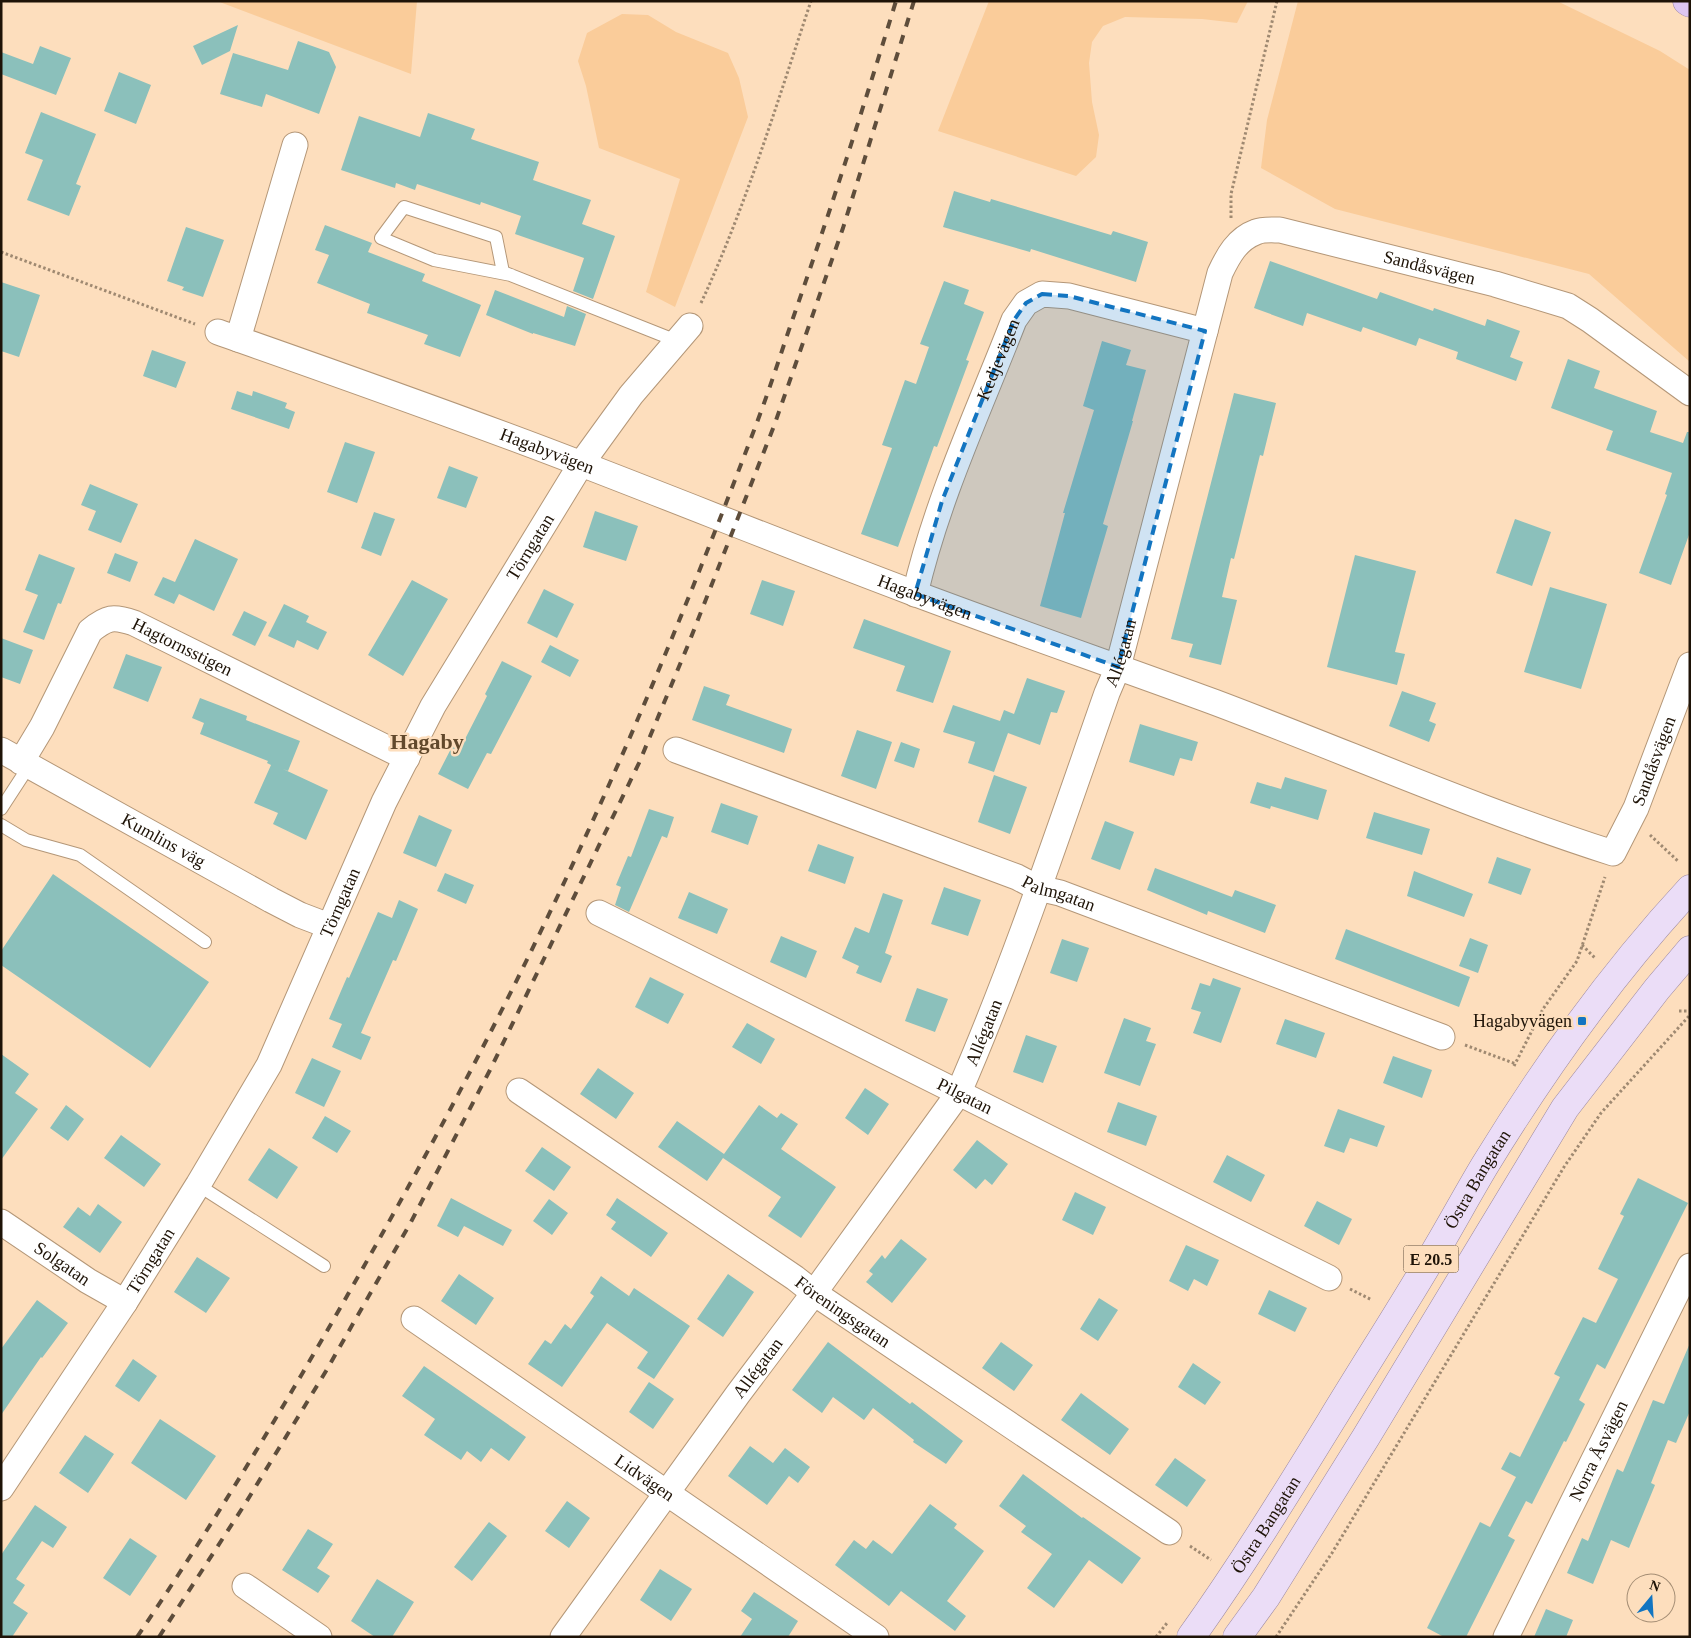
<svg xmlns="http://www.w3.org/2000/svg" width="1691" height="1638" font-family="Georgia,serif">
<style>
.green{fill:#facc9a}
.building{fill:#8bc0bb}
.lines{fill:none;stroke-linecap:round;stroke-linejoin:round}
.lane-casing{stroke:#b49778;stroke-width:14}
.street-casing{stroke:#b49778;stroke-width:27}
.primary-casing{stroke:#9a879f;stroke-width:29}
.highway-casing{stroke:#9a879f;stroke-width:29}
.path{stroke:#9f8971;stroke-width:3;stroke-dasharray:2.5 2.5;stroke-linecap:butt}
.lane{stroke:#fff;stroke-width:12}
.street{stroke:#fff;stroke-width:25}
.primary{stroke:#ebddf7;stroke-width:28}
.highway{stroke:#ddc6f1;stroke-width:28}
.rail{stroke:#5e4d3b;stroke-width:4;stroke-dasharray:9 9;stroke-linecap:butt}
.marked{fill:#1375c1;fill-opacity:0.2;stroke:#1375c1;stroke-width:4;stroke-dasharray:10 6;stroke-linejoin:round}
.poi-dot{fill:#1375c1;stroke:#fddebd;stroke-width:2}
.labels{text-anchor:middle;stroke-width:5;stroke-linejoin:round;paint-order:stroke}
.shield{fill:#fddebd;stroke:#61503e;stroke-width:1}
.shield-label{font-size:16px;font-weight:bold;fill:#1e1307}
.street-label{font-size:18px;fill:#1e1307;stroke:#fddebd}
.poi-label{font-size:18px;fill:#1e1307;stroke:#fddebd;text-anchor:end}
.district-label{font-size:22px;font-weight:bold;fill:#62492c;stroke:#fddebd}
</style>
<rect width="100%" height="100%" fill="#fddebd"/>
<path class="green" d="M 217,1 L 417,1 L 411,74 Z
M 989,1 L 1248,1 L 1237,23 L 1202,19 L 1125,17 L 1103,26 L 1092,42 L 1089,63 L 1092,102 L 1099,135 L 1096,157 L 1076,176 L 938,131 Z
M 1298,1 L 1557,1 L 1660,51 L 1690,70 L 1690,362 L 1589,274 L 1335,209 L 1261,168 L 1267,120 Z
M 622,14 L 648,15 L 676,32 L 728,53 L 739,78 L 748,117 L 675,307 L 646,292 L 680,179 L 599,148 L 586,86 L 578,61 L 587,33 Z"/>
<path class="building" d="M 238,25 L 230,51 L 202,65 L 193,46 Z
M 298,41 L 329,52 L 336,67 L 319,114 L 266,94 L 262,107 L 220,94 L 233,53 L 288,70 Z
M 40,46 L 71,58 L 56,95 L 1,74 L 1,52 L 33,64 Z
M 119,72 L 151,85 L 136,124 L 104,111 Z
M 41,112 L 96,134 L 76,184 L 81,186 L 69,216 L 27,200 L 43,160 L 25,153 Z
M 428,113 L 475,129 L 471,139 L 539,162 L 533,180 L 591,200 L 582,224 L 615,236 L 593,299 L 573,291 L 584,258 L 515,234 L 521,216 L 481,202 L 480,205 L 417,184 L 415,190 L 396,183 L 395,188 L 341,170 L 359,116 L 420,137 Z
M 954,191 L 990,202 L 991,199 L 1111,235 L 1113,231 L 1148,242 L 1136,282 L 1031,249 L 1030,252 L 943,227 Z
M 325,225 L 372,243 L 368,252 L 425,274 L 422,281 L 481,305 L 460,357 L 424,344 L 428,335 L 367,313 L 370,304 L 317,283 L 329,255 L 315,250 Z
M 186,227 L 224,240 L 203,297 L 182,290 L 184,287 L 167,281 Z
M 1270,261 L 1377,299 L 1380,292 L 1433,311 L 1434,308 L 1485,326 L 1487,319 L 1520,331 L 1510,357 L 1523,362 L 1516,381 L 1456,359 L 1458,352 L 1419,338 L 1416,346 L 1363,327 L 1361,332 L 1307,313 L 1303,326 L 1254,308 Z
M 944,281 L 969,290 L 964,304 L 984,312 L 966,360 L 969,361 L 937,447 L 934,446 L 898,547 L 861,534 L 892,448 L 882,445 L 905,380 L 916,384 L 929,347 L 920,344 Z
M 1,282 L 40,295 L 19,357 L 1,351 Z
M 495,290 L 564,317 L 567,306 L 586,314 L 575,346 L 533,333 L 533,334 L 486,315 Z
M 1102,341 L 1131,350 L 1126,365 L 1146,370 L 1132,421 L 1133,421 L 1103,524 L 1108,526 L 1081,618 L 1040,606 L 1065,513 L 1063,513 L 1094,410 L 1083,406 Z
M 152,350 L 186,362 L 176,388 L 143,376 Z
M 1568,359 L 1600,371 L 1594,388 L 1657,411 L 1650,432 L 1683,443 L 1687,432 L 1690,432 L 1690,532 L 1671,585 L 1639,573 L 1667,495 L 1665,494 L 1672,473 L 1606,450 L 1613,431 L 1551,408 Z
M 237,391 L 252,396 L 253,391 L 287,403 L 285,408 L 295,412 L 289,429 L 231,409 Z
M 1234,393 L 1276,403 L 1263,456 L 1260,455 L 1234,559 L 1231,558 L 1222,597 L 1237,600 L 1221,665 L 1189,657 L 1193,644 L 1171,639 Z
M 345,442 L 375,452 L 357,503 L 327,492 Z
M 449,466 L 478,477 L 466,508 L 437,498 Z
M 90,484 L 138,504 L 121,543 L 88,530 L 96,511 L 81,505 Z
M 595,511 L 638,526 L 626,561 L 583,547 Z
M 374,512 L 395,519 L 381,556 L 361,548 Z
M 1515,519 L 1551,532 L 1532,586 L 1496,573 Z
M 195,539 L 238,559 L 214,611 L 179,594 L 174,604 L 154,595 L 163,577 L 175,582 Z
M 115,553 L 138,562 L 130,582 L 107,573 Z
M 39,554 L 75,568 L 61,604 L 58,603 L 44,640 L 23,632 L 38,595 L 25,590 Z
M 1355,555 L 1416,571 L 1395,652 L 1405,654 L 1397,685 L 1327,667 Z
M 412,580 L 448,599 L 403,676 L 368,655 Z
M 762,580 L 795,591 L 783,626 L 750,614 Z
M 1550,587 L 1607,604 L 1581,689 L 1524,672 Z
M 544,589 L 574,604 L 557,638 L 527,623 Z
M 284,604 L 309,616 L 306,622 L 327,632 L 318,650 L 297,640 L 294,648 L 268,636 Z
M 244,611 L 267,622 L 255,646 L 232,635 Z
M 864,619 L 951,651 L 933,703 L 896,691 L 905,666 L 853,648 Z
M 1,638 L 33,650 L 20,684 L 1,677 Z
M 550,645 L 579,660 L 570,677 L 541,662 Z
M 126,654 L 162,667 L 148,702 L 113,688 Z
M 502,661 L 532,676 L 491,754 L 487,753 L 468,789 L 438,774 L 457,737 L 464,741 L 487,696 L 485,694 Z
M 1027,678 L 1065,691 L 1057,713 L 1051,712 L 1040,745 L 1008,733 L 994,772 L 968,763 L 975,742 L 943,732 L 953,705 L 1000,721 L 1004,710 L 1014,714 Z
M 704,686 L 730,695 L 726,705 L 792,729 L 784,753 L 692,720 Z
M 1402,691 L 1436,703 L 1429,721 L 1436,724 L 1429,742 L 1389,726 Z
M 200,698 L 247,716 L 246,720 L 300,741 L 288,771 L 283,769 L 328,790 L 306,840 L 273,824 L 278,813 L 254,803 L 271,765 L 267,763 L 268,761 L 200,734 L 204,723 L 192,718 Z
M 1140,724 L 1198,742 L 1192,761 L 1180,758 L 1174,776 L 1129,762 Z
M 857,730 L 892,742 L 876,789 L 841,776 Z
M 901,742 L 920,749 L 914,768 L 894,761 Z
M 994,775 L 1027,787 L 1010,834 L 978,822 Z
M 1285,777 L 1327,790 L 1318,820 L 1271,806 L 1270,809 L 1250,803 L 1257,782 L 1281,789 Z
M 721,803 L 758,816 L 748,845 L 711,832 Z
M 649,809 L 674,817 L 667,838 L 662,836 L 629,912 L 615,905 L 621,887 L 616,885 L 628,856 L 631,857 Z
M 1374,812 L 1430,829 L 1422,855 L 1366,838 Z
M 419,815 L 452,830 L 436,867 L 403,853 Z
M 1105,821 L 1134,832 L 1120,870 L 1091,859 Z
M 818,844 L 854,857 L 845,884 L 808,871 Z
M 1497,857 L 1531,869 L 1521,895 L 1488,883 Z
M 1155,868 L 1232,897 L 1235,890 L 1276,905 L 1265,933 L 1208,911 L 1207,915 L 1147,890 Z
M 1414,871 L 1473,894 L 1464,917 L 1407,896 Z
M 445,873 L 474,885 L 466,904 L 437,891 Z
M 53,874 L 209,982 L 150,1068 L 1,965 L 1,951 Z
M 944,887 L 981,900 L 968,936 L 931,924 Z
M 689,892 L 728,909 L 717,934 L 678,918 Z
M 883,893 L 903,900 L 885,953 L 892,956 L 881,983 L 856,973 L 859,966 L 842,958 L 855,927 L 869,933 Z
M 399,900 L 418,909 L 396,961 L 393,960 L 361,1033 L 371,1037 L 361,1060 L 332,1047 L 342,1024 L 329,1019 L 347,977 L 349,978 L 378,912 L 392,918 Z
M 1346,929 L 1470,977 L 1459,1007 L 1335,959 Z
M 781,936 L 817,951 L 806,978 L 770,962 Z
M 1470,938 L 1488,945 L 1478,973 L 1459,966 Z
M 1062,939 L 1089,948 L 1077,982 L 1050,973 Z
M 650,977 L 684,994 L 668,1024 L 635,1007 Z
M 1213,978 L 1241,988 L 1221,1043 L 1193,1033 L 1201,1012 L 1191,1009 L 1200,983 L 1210,986 Z
M 917,988 L 948,999 L 935,1032 L 905,1021 Z
M 1124,1018 L 1151,1028 L 1146,1041 L 1156,1044 L 1140,1086 L 1104,1073 Z
M 1285,1019 L 1325,1033 L 1316,1058 L 1276,1044 Z
M 747,1023 L 775,1039 L 761,1064 L 732,1047 Z
M 1026,1035 L 1057,1046 L 1043,1083 L 1013,1072 Z
M 1,1054 L 29,1074 L 15,1093 L 38,1109 L 1,1160 Z
M 1393,1056 L 1432,1070 L 1422,1098 L 1383,1083 Z
M 312,1058 L 341,1071 L 324,1107 L 295,1093 Z
M 598,1068 L 634,1093 L 616,1119 L 580,1094 Z
M 865,1088 L 889,1104 L 868,1135 L 845,1118 Z
M 1118,1102 L 1157,1116 L 1146,1146 L 1107,1132 Z
M 66,1105 L 84,1119 L 68,1141 L 50,1128 Z
M 759,1105 L 777,1118 L 781,1113 L 798,1124 L 781,1149 L 836,1187 L 801,1238 L 768,1216 L 781,1197 L 723,1158 L 707,1181 L 658,1147 L 677,1121 L 724,1154 Z
M 1338,1109 L 1385,1126 L 1377,1147 L 1350,1138 L 1344,1153 L 1324,1146 Z
M 325,1116 L 351,1131 L 337,1153 L 312,1138 Z
M 121,1135 L 161,1164 L 144,1187 L 104,1158 Z
M 977,1140 L 1008,1164 L 992,1185 L 985,1179 L 976,1189 L 953,1170 Z
M 542,1147 L 571,1167 L 554,1191 L 525,1171 Z
M 269,1148 L 298,1167 L 277,1199 L 248,1180 Z
M 1227,1155 L 1265,1175 L 1251,1202 L 1213,1182 Z
M 1638,1178 L 1688,1203 L 1605,1369 L 1597,1364 L 1579,1400 L 1585,1404 L 1566,1442 L 1564,1441 L 1532,1504 L 1526,1501 L 1508,1536 L 1515,1540 L 1466,1637 L 1444,1637 L 1427,1628 L 1480,1522 L 1490,1527 L 1516,1477 L 1501,1469 L 1510,1452 L 1520,1457 L 1560,1377 L 1554,1374 L 1583,1317 L 1596,1323 L 1618,1279 L 1598,1269 L 1624,1216 L 1620,1214 Z
M 1075,1192 L 1106,1207 L 1093,1235 L 1062,1220 Z
M 451,1198 L 512,1230 L 503,1246 L 464,1226 L 458,1237 L 437,1226 Z
M 617,1198 L 668,1233 L 651,1257 L 611,1229 L 616,1222 L 606,1215 Z
M 549,1199 L 568,1213 L 552,1235 L 533,1221 Z
M 1317,1201 L 1352,1219 L 1339,1245 L 1304,1226 Z
M 98,1204 L 122,1222 L 100,1253 L 63,1227 L 78,1207 L 90,1216 Z
M 901,1239 L 927,1259 L 892,1303 L 866,1282 L 873,1274 L 869,1271 L 882,1255 L 885,1259 Z
M 1186,1245 L 1219,1260 L 1207,1286 L 1194,1279 L 1188,1291 L 1169,1281 Z
M 197,1257 L 230,1278 L 206,1313 L 174,1292 Z
M 459,1274 L 494,1298 L 476,1325 L 441,1301 Z
M 728,1274 L 754,1292 L 723,1337 L 697,1319 Z
M 601,1276 L 629,1296 L 634,1288 L 690,1326 L 654,1379 L 637,1368 L 648,1352 L 607,1323 L 562,1387 L 528,1364 L 545,1340 L 551,1344 L 565,1324 L 571,1329 L 594,1296 L 590,1293 Z
M 1269,1290 L 1307,1308 L 1295,1332 L 1258,1314 Z
M 1099,1298 L 1118,1310 L 1098,1341 L 1080,1329 Z
M 37,1300 L 68,1323 L 42,1358 L 41,1357 L 1,1415 L 1,1349 Z
M 828,1342 L 910,1404 L 912,1402 L 963,1441 L 946,1464 L 913,1442 L 914,1440 L 873,1408 L 864,1420 L 833,1397 L 822,1413 L 792,1390 Z
M 1001,1342 L 1033,1365 L 1014,1391 L 982,1368 Z
M 1690,1343 L 1690,1411 L 1676,1443 L 1668,1440 L 1651,1483 L 1655,1485 L 1629,1548 L 1611,1540 L 1593,1584 L 1567,1573 L 1582,1538 L 1588,1541 L 1617,1469 L 1623,1472 L 1653,1400 L 1664,1404 Z
M 133,1359 L 157,1376 L 139,1402 L 115,1386 Z
M 1193,1363 L 1221,1382 L 1205,1405 L 1178,1387 Z
M 424,1366 L 526,1437 L 509,1461 L 491,1448 L 481,1462 L 467,1451 L 461,1460 L 424,1435 L 435,1419 L 402,1396 Z
M 649,1382 L 674,1399 L 653,1429 L 629,1412 Z
M 1081,1393 L 1129,1429 L 1110,1455 L 1061,1420 Z
M 160,1419 L 216,1456 L 186,1500 L 131,1463 Z
M 85,1435 L 114,1454 L 88,1493 L 59,1473 Z
M 750,1446 L 773,1463 L 785,1448 L 810,1467 L 798,1483 L 789,1476 L 767,1505 L 728,1476 Z
M 1175,1458 L 1206,1480 L 1187,1507 L 1155,1485 Z
M 1023,1474 L 1082,1518 L 1083,1517 L 1141,1558 L 1122,1584 L 1089,1560 L 1054,1608 L 1027,1588 L 1052,1554 L 1021,1532 L 1026,1526 L 999,1506 Z
M 567,1501 L 590,1518 L 569,1548 L 545,1531 Z
M 930,1504 L 957,1524 L 954,1528 L 984,1551 L 947,1601 L 966,1616 L 955,1631 L 901,1591 L 889,1606 L 835,1565 L 854,1540 L 866,1549 L 873,1540 L 892,1554 Z
M 35,1505 L 67,1527 L 53,1548 L 42,1541 L 16,1579 L 25,1585 L 13,1603 L 28,1613 L 12,1637 L 1,1637 L 1,1555 Z
M 489,1522 L 507,1536 L 472,1581 L 454,1567 Z
M 308,1529 L 333,1544 L 317,1568 L 330,1576 L 318,1593 L 282,1570 Z
M 130,1538 L 157,1556 L 130,1596 L 103,1578 Z
M 660,1569 L 692,1589 L 671,1621 L 640,1600 Z
M 377,1579 L 414,1602 L 392,1637 L 375,1637 L 351,1621 Z
M 754,1592 L 798,1621 L 788,1637 L 740,1637 L 752,1619 L 741,1611 Z
M 1546,1609 L 1573,1620 L 1566,1637 L 1534,1637 Z"/>
<g class="lines">
<g class="lane-casing">
<path id="lane" d="M 511,275 L 434,260 L 381,238 L 404,207 L 496,237 L 503,272 L 677,341
M 1,809 L 29,766
M 1,825 L 26,840 L 80,855 L 205,942
M 198,1185 L 324,1266"/>
</g>
<g class="street-casing">
<g id="street">
<path id="s1" d="M 218,332 C 340,375 463,418 584,465 C 693,507 802,551 911,592 C 1012,630 1113,665 1214,702 C 1347,752 1478,810 1613,853 L 1636,808 L 1690,665"/>
<path d="M 238,339 L 295,145"/>
<path id="s2" d="M 915,594 C 937,499 979,410 1014,320 L 1026,303 L 1042,294 L 1069,296 L 1205,331"/>
<path id="s3" d="M 1,750 L 271,900 L 300,915 L 329,926"/>
<path id="s4" d="M 676,750 L 1017,877 L 1038,888 L 1060,893 L 1442,1037"/>
<path id="s5" d="M 21,762 L 42,727 L 90,631 C 107,617 113,616 134,623 L 407,758"/>
<path id="s6" d="M 599,913 L 1329,1278"/>
<path id="s7" d="M 519,1091 L 795,1278 L 814,1293 L 1169,1532"/>
<path id="s8" d="M 1,1222 L 88,1281 L 125,1302"/>
<path id="s9" d="M 414,1319 L 876,1637"/>
<path id="s10" d="M 1,1488 L 125,1302 L 198,1185 L 269,1065 L 384,802 L 433,706 L 581,464 L 631,395 L 690,326"/>
<path d="M 245,1586 L 319,1637"/>
<path id="s11" d="M 563,1637 L 738,1394 L 814,1293 L 958,1094 C 1015,963 1060,827 1107,693 L 1118,667 L 1220,273 C 1228,256 1237,239 1256,232 C 1263,229 1272,230 1280,230 L 1495,284 L 1568,306 L 1590,320 L 1690,393"/>
<path id="s12" d="M 1506,1637 L 1690,1266"/>
</g>
</g>
<g class="primary-casing">
<g id="primary">
<path id="s13" d="M 1191,1637 C 1241,1567 1286,1494 1331,1421 C 1365,1365 1400,1311 1433,1255 C 1451,1225 1467,1195 1485,1165 C 1545,1067 1612,973 1690,889"/>
<path d="M 1237,1637 L 1266,1597 L 1366,1437 L 1565,1108 L 1657,989 L 1690,950"/>
</g>
</g>
<g class="highway-casing">
<path id="highway" d="M 1687,1 L 1690,3"/>
</g>
<path class="path" d="M 1231,218 L 1231,194 L 1277,1
M 1,252 L 195,324
M 701,303 C 746,206 777,103 811,1
M 1650,835 L 1679,862
M 1582,945 L 1596,959
M 1679,1011 L 1690,1011
M 1537,1020 L 1549,1021
M 1465,1045 L 1516,1064
M 1514,1066 L 1543,1009 L 1577,961 L 1605,877
M 1350,1289 L 1372,1300
M 1190,1546 L 1211,1560
M 1156,1637 L 1167,1623
M 1276,1637 L 1332,1553 L 1564,1167 L 1601,1113 L 1690,1015"/>
<use href="#lane" class="lane"/>
<use href="#street" class="street"/>
<use href="#primary" class="primary"/>
<use href="#highway" class="highway"/>
<path class="rail" d="M 137,1637 C 212,1526 281,1412 347,1296 C 419,1170 488,1042 551,910 C 627,752 694,589 756,425 C 769,391 780,356 792,321 C 829,215 863,109 896,1
M 159,1637 L 245,1504 L 326,1371 L 411,1222 L 490,1070 L 639,763 L 688,645 L 774,426 L 843,228 L 914,1"/>
</g>
<path class="marked" d="M 1042,294 L 1069,296 L 1205,331 L 1118,667 L 915,594 L 942,501 L 1014,320 L 1026,303 Z"/>
<rect class="poi-dot" x="1577" y="1016" width="10" height="10" rx="2.5"/>
<g class="labels">
<rect class="shield" x="1403.5" y="1245.5" width="55" height="27" rx="4"/>
<g class="shield-label">
<text x="1431" y="1265">E 20.5</text>
</g>
<g class="street-label">
<text dy="6" stroke="none"><textPath href="#s11" startOffset="1769">Sandåsvägen</textPath></text>
<text dy="6" stroke="none"><textPath href="#s2" startOffset="249">Kedjevägen</textPath></text>
<text dy="6" stroke="none"><textPath href="#s1" startOffset="350">Hagabyvägen</textPath></text>
<text dy="6" stroke="none"><textPath href="#s10" startOffset="1082">Törngatan</textPath></text>
<text dy="6" stroke="none"><textPath href="#s1" startOffset="755">Hagabyvägen</textPath></text>
<text dy="6" stroke="none"><textPath href="#s5" startOffset="250">Hagtornsstigen</textPath></text>
<text dy="6" stroke="none"><textPath href="#s11" startOffset="1142">Allégatan</textPath></text>
<text dy="6" stroke="none"><textPath href="#s1" startOffset="1590">Sandåsvägen</textPath></text>
<text dy="6" stroke="none"><textPath href="#s3" startOffset="186">Kumlins väg</textPath></text>
<text dy="6" stroke="none"><textPath href="#s4" startOffset="409">Palmgatan</textPath></text>
<text dy="6" stroke="none"><textPath href="#s10" startOffset="678">Törngatan</textPath></text>
<text dy="6" stroke="none"><textPath href="#s11" startOffset="738">Allégatan</textPath></text>
<text dy="6" stroke="none"><textPath href="#s6" startOffset="409">Pilgatan</textPath></text>
<text dy="6" stroke="none"><textPath href="#s13" startOffset="540">Östra Bangatan</textPath></text>
<text dy="6" stroke="none"><textPath href="#s10" startOffset="272">Törngatan</textPath></text>
<text dy="6" stroke="none"><textPath href="#s8" startOffset="74">Solgatan</textPath></text>
<text dy="6" stroke="none"><textPath href="#s7" startOffset="392">Föreningsgatan</textPath></text>
<text dy="6" stroke="none"><textPath href="#s11" startOffset="332">Allégatan</textPath></text>
<text dy="6" stroke="none"><textPath href="#s12" startOffset="208">Norra Åsvägen</textPath></text>
<text dy="6" stroke="none"><textPath href="#s9" startOffset="280">Lidvägen</textPath></text>
<text dy="6" stroke="none"><textPath href="#s13" startOffset="135">Östra Bangatan</textPath></text>
</g>
<g class="poi-label">
<text x="1572" y="1027">Hagabyvägen</text>
</g>
<g class="district-label">
<text x="427" y="749">Hagaby</text>
</g>
</g>
<rect width="1691" height="1638" fill="none" stroke="#1e1307" stroke-width="5"/>
<g transform="translate(1651 1598) rotate(18)"><circle r="24" fill="#fddebd" stroke="#a48d74"/>
<path d="M0-4L9 19L0 12L-9 19Z" fill="#1375c1"/>
<text y="-8" font-size="14" font-weight="bold" text-anchor="middle" fill="#1e1307">N</text>
</g>
</svg>
